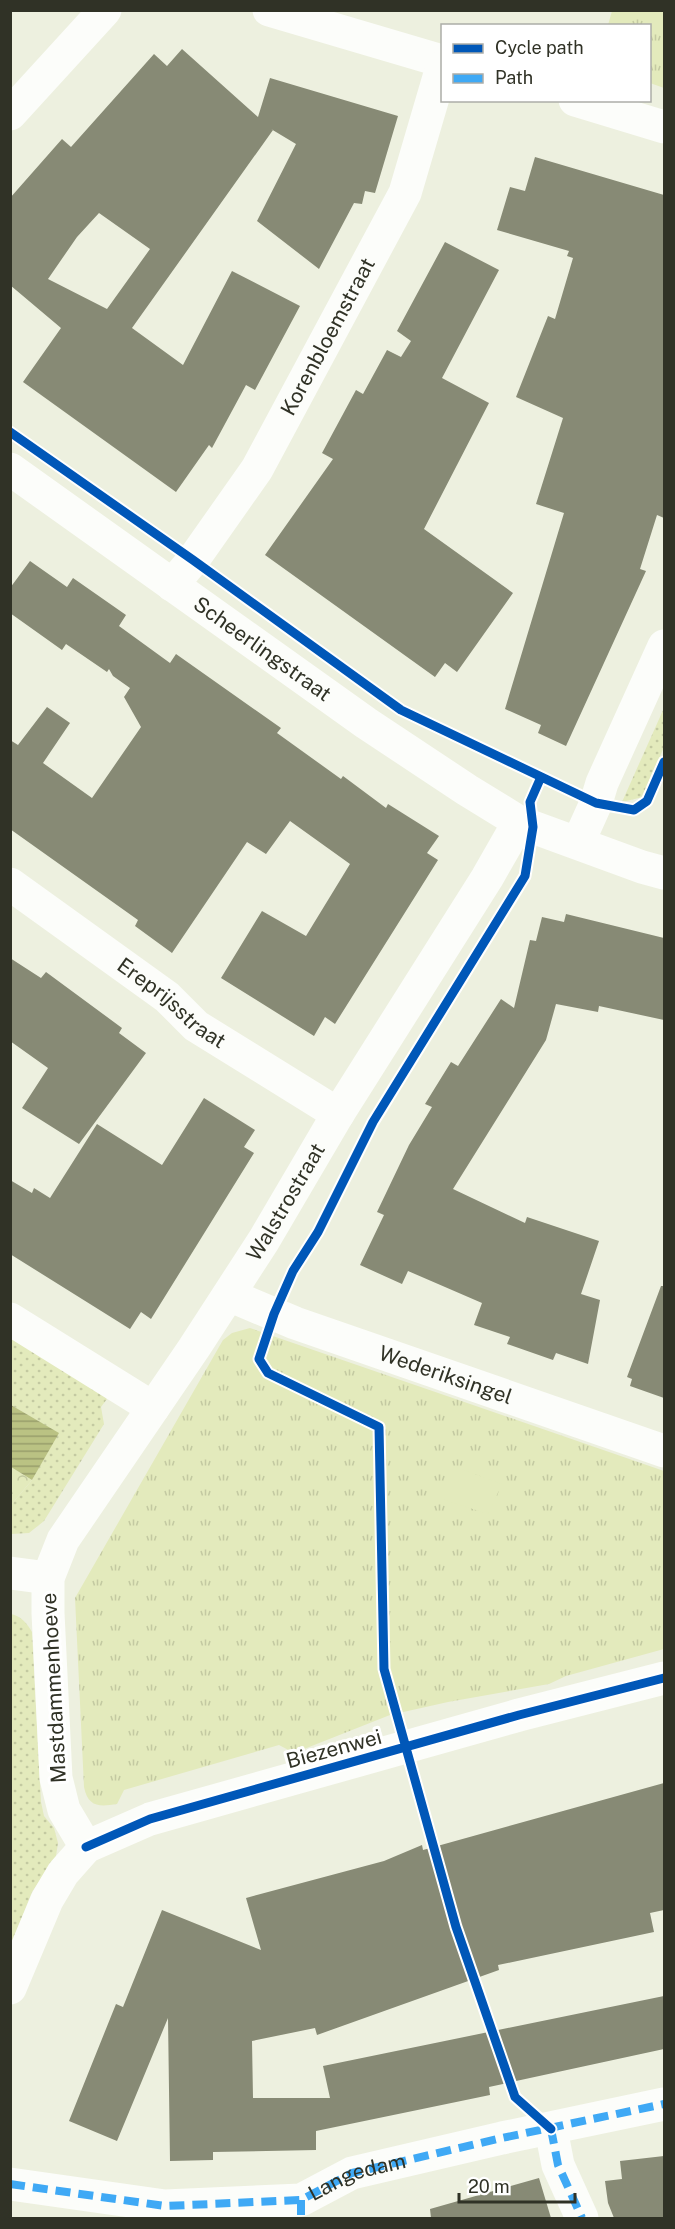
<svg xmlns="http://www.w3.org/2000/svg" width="675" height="2229" font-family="'Public Sans',sans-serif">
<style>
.grass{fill:url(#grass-dots)}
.forest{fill:url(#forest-crowns)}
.park{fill:url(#park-tufts)}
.pitch{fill:#e3eabc}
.water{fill:url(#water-rules)}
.building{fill:#878a75;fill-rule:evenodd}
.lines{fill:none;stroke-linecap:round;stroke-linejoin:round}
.minor{stroke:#fcfdfa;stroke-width:33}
.quiet{stroke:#3fa9f5;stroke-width:8;stroke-dasharray:15 8;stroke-linecap:butt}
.cycleway-casing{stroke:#fff;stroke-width:13}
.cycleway{stroke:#0057b8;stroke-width:9}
.labels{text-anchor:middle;stroke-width:6;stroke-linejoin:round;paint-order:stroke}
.street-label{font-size:21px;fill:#303226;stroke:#fff}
</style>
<defs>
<pattern id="grass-dots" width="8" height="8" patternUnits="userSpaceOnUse" patternTransform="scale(1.5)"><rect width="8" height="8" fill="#e3eabc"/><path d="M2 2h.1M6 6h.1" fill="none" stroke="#c3c9a1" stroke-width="1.8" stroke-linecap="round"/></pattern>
<pattern id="forest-crowns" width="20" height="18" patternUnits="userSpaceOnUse" patternTransform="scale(1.5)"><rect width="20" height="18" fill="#e3eabc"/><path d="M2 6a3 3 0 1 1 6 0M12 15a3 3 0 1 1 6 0" fill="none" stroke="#c3c9a1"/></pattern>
<pattern id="park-tufts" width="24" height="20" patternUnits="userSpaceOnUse" patternTransform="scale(1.5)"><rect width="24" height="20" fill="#e3eabc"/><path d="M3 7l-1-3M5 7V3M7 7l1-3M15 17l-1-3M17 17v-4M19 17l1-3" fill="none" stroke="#c3c9a1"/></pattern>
<pattern id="water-rules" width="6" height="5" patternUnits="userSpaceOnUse" patternTransform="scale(1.5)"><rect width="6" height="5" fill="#bac283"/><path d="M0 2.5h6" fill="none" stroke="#989e6b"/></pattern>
</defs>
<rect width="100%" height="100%" fill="#edf0df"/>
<path class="grass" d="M 664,708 L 664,747 L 643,797 L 622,802 Z
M 10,1335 L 99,1390 L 107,1399 L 101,1407 L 104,1424 L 44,1521 L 29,1533 L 11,1534 L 11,1505 L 32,1480 L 58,1433 L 11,1405 Z
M 11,1614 C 21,1616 27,1623 32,1632 L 41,1802 L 44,1816 L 54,1828 L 58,1843 L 56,1856 L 32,1892 L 11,1945 Z"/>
<path class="forest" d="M 11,1467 L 32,1480 L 11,1505 Z"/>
<path class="park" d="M 612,11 L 664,11 L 664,88 L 650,83 L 650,26 L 608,25 Z
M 250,1328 L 664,1471 L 664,1649 L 566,1676 L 549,1684 L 448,1702 L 390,1715 L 294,1753 L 279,1745 L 124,1790 L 117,1804 C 99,1807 88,1807 84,1787 L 75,1598 L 223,1340 L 232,1333 Z"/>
<path class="pitch" d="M 453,1466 L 502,1484 L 488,1514 L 442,1499 Z"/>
<path class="water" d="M 11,1405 L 59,1433 L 32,1480 L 11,1467 Z"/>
<path class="building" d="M 182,49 L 258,117 L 270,78 L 398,116 L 375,193 L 365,191 L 362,204 L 354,203 L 319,269 L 257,221 L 296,144 L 271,129 L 273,130 L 132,328 L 183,365 L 232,271 L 300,306 L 255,390 L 246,385 L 212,448 L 209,445 L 176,492 L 23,382 L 61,328 L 10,285 L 10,198 L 62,139 L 71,147 L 154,54 L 167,66 ZM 99,213 L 150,249 L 107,309 L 48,279 L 77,237 Z
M 535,157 L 664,195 L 664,518 L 657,515 L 640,569 L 646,571 L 566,746 L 538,733 L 541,725 L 505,709 L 564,513 L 536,504 L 563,418 L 516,397 L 548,316 L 555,319 L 573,258 L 567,256 L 569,251 L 497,230 L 510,187 L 525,191 Z
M 445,242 L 499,270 L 442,378 L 489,403 L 424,529 L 513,593 L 457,672 L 445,663 L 435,677 L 265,555 L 333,459 L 322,453 L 356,390 L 363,394 L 387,350 L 401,357 L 411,341 L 397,331 Z
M 30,561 L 67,587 L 73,578 L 126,615 L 119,626 L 170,663 L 176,654 L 281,728 L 277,733 L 341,779 L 343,776 L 386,808 L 388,804 L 439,836 L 427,853 L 438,860 L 335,1024 L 325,1017 L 314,1036 L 221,978 L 262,911 L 306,936 L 350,864 L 290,821 L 266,854 L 247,842 L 172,953 L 135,926 L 138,920 L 10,829 L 10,740 L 18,745 L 47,707 L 70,723 L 43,763 L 92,798 L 141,727 L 124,697 L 130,688 L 113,676 L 109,669 L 107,672 L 66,644 L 62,650 L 10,613 L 10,588 Z
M 566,914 L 664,938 L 664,1020 L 599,1006 L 598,1012 L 556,1004 L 546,1040 L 453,1189 L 525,1223 L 527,1217 L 599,1241 L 581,1294 L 600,1300 L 588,1364 L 556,1353 L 553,1360 L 507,1344 L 510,1337 L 474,1325 L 482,1303 L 408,1271 L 402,1284 L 360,1265 L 384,1215 L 377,1212 L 409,1145 L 432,1107 L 425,1104 L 451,1062 L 458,1066 L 501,999 L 514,1008 L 530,940 L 536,941 L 542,917 L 564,922 Z
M 10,958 L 41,978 L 46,972 L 122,1028 L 119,1033 L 146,1053 L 79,1144 L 22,1108 L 48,1068 L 10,1041 Z
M 204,1098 L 255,1130 L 244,1147 L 254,1153 L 151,1319 L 141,1312 L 130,1329 L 10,1254 L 10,1180 L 32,1193 L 34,1188 L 50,1198 L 97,1124 L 162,1165 Z
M 661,1286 L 664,1286 L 664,1398 L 630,1386 L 632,1379 L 627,1377 Z
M 664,1783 L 664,1910 L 650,1913 L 654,1932 L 498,1965 L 499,1970 L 317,2035 L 315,2028 L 252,2041 L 253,2098 L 330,2098 L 323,2066 L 664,1996 L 664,2049 L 489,2087 L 490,2095 L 316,2131 L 316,2150 L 213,2152 L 213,2160 L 170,2161 L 168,2018 L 117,2141 L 69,2121 L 116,2004 L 123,2007 L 162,1910 L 261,1950 L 246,1898 L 384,1861 L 422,1845 L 423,1850 Z
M 664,2156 L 664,2218 L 614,2218 L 608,2203 L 605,2181 L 622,2179 L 620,2161 Z
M 539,2178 L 551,2218 L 431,2218 L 430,2209 Z"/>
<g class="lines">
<g class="minor">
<path d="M 269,10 L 442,61"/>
<path d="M 575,100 L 664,127"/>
<path d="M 10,114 L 105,10"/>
<path id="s1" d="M 10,469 L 366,723 L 467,790 L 519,822 L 642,867 L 664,873"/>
<path id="s2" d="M 172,585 L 193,560 L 257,469 L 405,193 L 442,67"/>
<path d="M 578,843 L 596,803 L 602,783 L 664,646"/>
<path id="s3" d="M 10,884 L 167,997 L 196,1026 L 338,1114"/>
<path id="s4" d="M 229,1295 L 295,1323 L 664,1451"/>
<path d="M 10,1319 L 153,1408"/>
<path d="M 10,1573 L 48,1578"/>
<path id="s5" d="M 86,1847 L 64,1810 L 56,1778 L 48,1613 L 48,1578 L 63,1540 L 194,1348 L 264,1240 L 338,1114 L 487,878 L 519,822"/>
<path d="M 10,1988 L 47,1900 L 63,1873 L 86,1847 L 150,1819 L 519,1715 L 664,1678"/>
<path d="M 551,2129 L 558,2165 L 582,2218"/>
<path d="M 10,2184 L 165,2206 L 301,2200 L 352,2173 L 502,2138 L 664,2104"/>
</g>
<g class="quiet">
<path d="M 551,2129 L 558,2165 L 582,2218"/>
<path id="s6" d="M 10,2184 L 165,2206 L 301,2200 L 352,2173 L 502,2138 L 664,2104"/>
<path d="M 301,2200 L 301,2218"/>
</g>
<g class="cycleway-casing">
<path id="cycleway" d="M 10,432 L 193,560 L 401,710 L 596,803 L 634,810 L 647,801 L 664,762
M 541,777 L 530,802 L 533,827 L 525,876 L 373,1122 L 318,1232 L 293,1271 L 274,1314 L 259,1359 L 268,1373 L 379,1427 L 384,1669 L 456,1927 L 515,2097 L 551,2129
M 86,1847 L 150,1819 L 519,1715 L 664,1678"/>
</g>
<use href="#cycleway" class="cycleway"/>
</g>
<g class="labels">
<g class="street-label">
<text dy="7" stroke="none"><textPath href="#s2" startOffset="294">Korenbloemstraat</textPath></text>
<text dy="7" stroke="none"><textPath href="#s1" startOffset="310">Scheerlingstraat</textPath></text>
<text dy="7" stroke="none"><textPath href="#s3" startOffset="201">Ereprijsstraat</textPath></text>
<text dy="7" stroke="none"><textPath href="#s5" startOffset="722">Walstrostraat</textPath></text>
<text dy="7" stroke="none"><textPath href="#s4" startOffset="231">Wederiksingel</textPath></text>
<text transform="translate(54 1688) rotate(-93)" y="7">Mastdammenhoeve</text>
<text transform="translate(334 1749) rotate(-15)" y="7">Biezenwei</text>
<text dy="7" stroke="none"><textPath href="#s6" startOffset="354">Langedam</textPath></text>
</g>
</g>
<rect width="675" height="2229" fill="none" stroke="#303226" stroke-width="24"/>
<rect x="441" y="24" width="210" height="78" fill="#ffffff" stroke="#acada8" stroke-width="1.5"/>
<rect x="453" y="44" width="30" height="9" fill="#0057b8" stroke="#acada8" stroke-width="1.5"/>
<text x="495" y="54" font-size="18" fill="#303226">Cycle path</text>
<rect x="453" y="74" width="30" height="9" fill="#3fa9f5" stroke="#acada8" stroke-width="1.5"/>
<text x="495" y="84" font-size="18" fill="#303226">Path</text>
<path d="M459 2193v9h116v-9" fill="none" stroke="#303226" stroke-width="3"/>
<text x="468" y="2193" font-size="18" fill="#303226" stroke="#ffffff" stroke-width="4.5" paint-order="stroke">20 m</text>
</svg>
